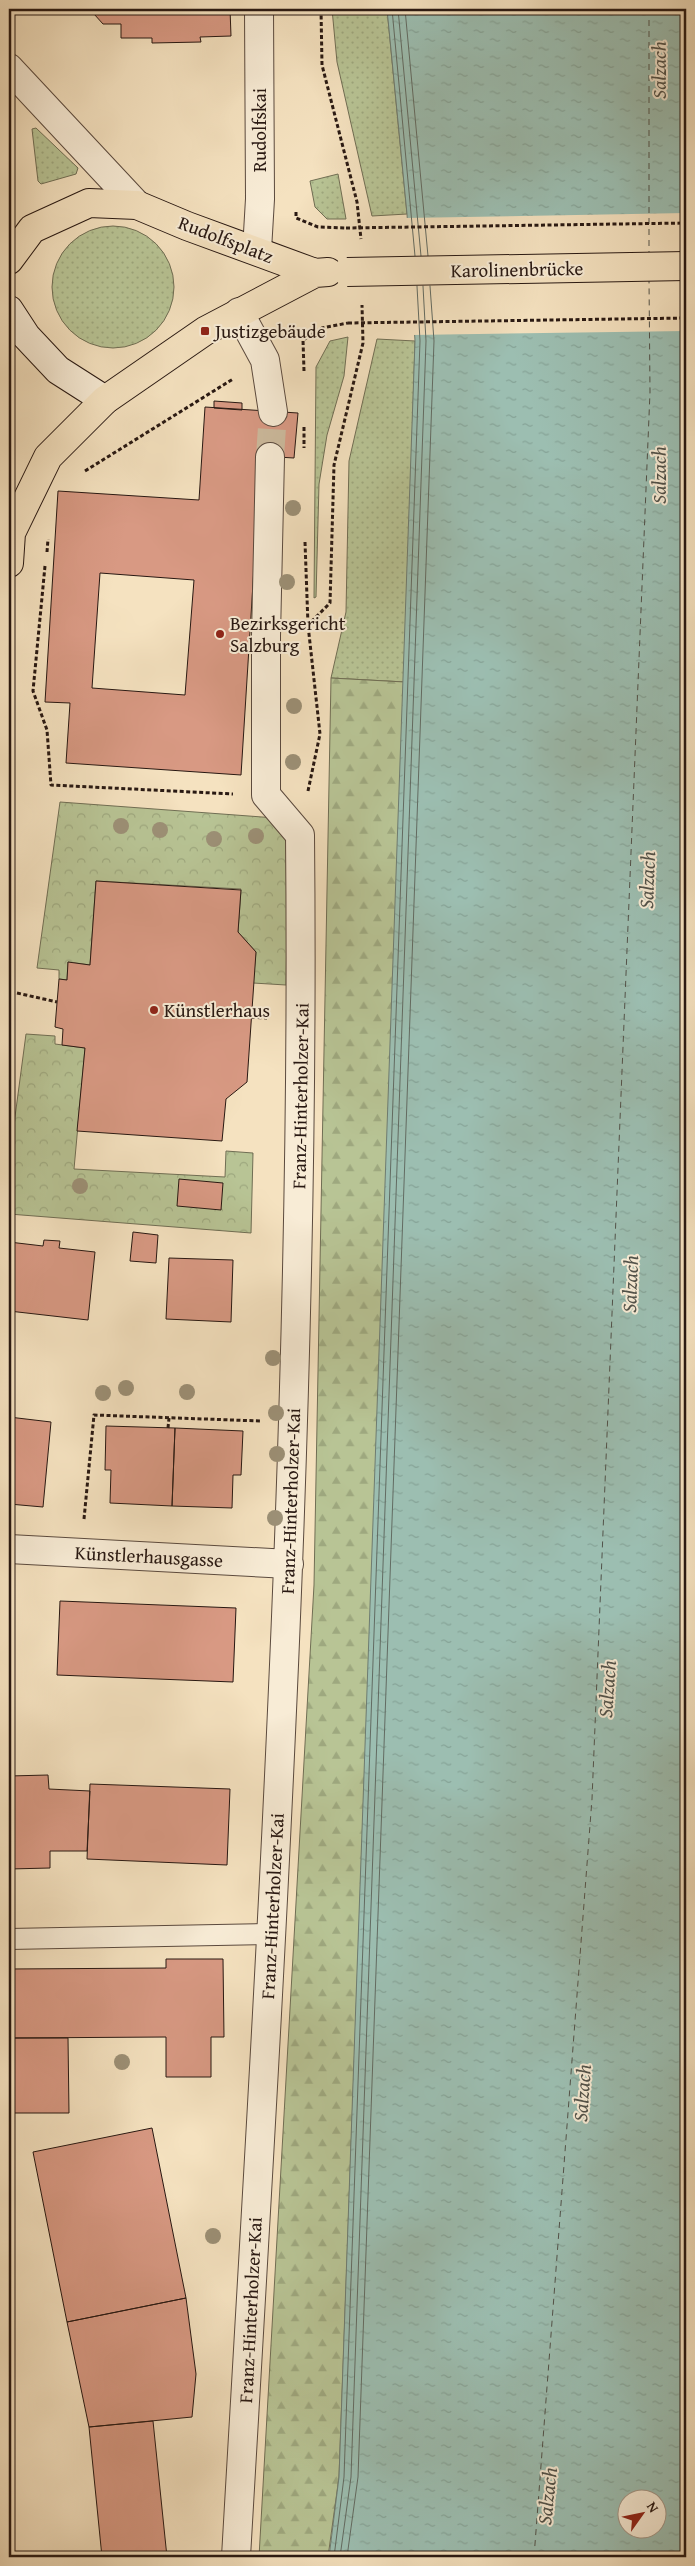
<svg xmlns="http://www.w3.org/2000/svg" width="695" height="2566" font-family="'Gentium Book Plus',serif">
<style>
.grass{fill:url(#grass-dots);stroke:#706e54}
.forest{fill:url(#forest-firs);stroke:#706e54}
.park{fill:url(#park-crowns);stroke:#706e54}
.water{fill:url(#water-ripples);stroke:#6e7c71;fill-rule:evenodd}
.pier{fill:#f5e2c0}
.lines{fill:none;stroke-linecap:round;stroke-linejoin:round}
.shore{stroke:#626b62;stroke-width:1}
.ferry{stroke:#51524a;stroke-width:1;stroke-dasharray:6 5;stroke-linecap:butt}
.building{fill:#d89983;stroke:#281812;fill-rule:evenodd}
.street-tunnel{stroke:#ccba9d;stroke-width:28;stroke-dasharray:28 14;stroke-linecap:butt}
.lane-casing{stroke:#5b4a3e;stroke-width:22}
.street-casing{stroke:#5b4a3e;stroke-width:30}
.secondary-casing{stroke:#281812;stroke-width:30}
.primary-casing{stroke:#281812;stroke-width:30}
.path{stroke:#281812;stroke-width:3;stroke-dasharray:4 2.5;stroke-linecap:butt}
.lane{stroke:#f8ecd6;stroke-width:20}
.street{stroke:#f8ecd6;stroke-width:28}
.secondary{stroke:#f8ecd6;stroke-width:28}
.primary{stroke:#f5e2c0;stroke-width:28}
.primary-bridge-casing{stroke:#281812;stroke-width:30;stroke-linecap:butt}
.path-bridge{stroke:#281812;stroke-width:3;stroke-dasharray:4 2.5;stroke-linecap:butt}
.primary-bridge{stroke:#f5e2c0;stroke-width:28}
.tree{fill:#9c9076}
.poi-dot{fill:#8f2418;stroke:#f8ecd6;stroke-width:2}
.labels{text-anchor:middle;stroke-width:4;stroke-linejoin:round;paint-order:stroke}
.street-label{font-size:19px;fill:#281812;stroke:#f8ecd6}
.poi-label{font-size:19px;fill:#281812;stroke:#f8ecd6;text-anchor:start}
.water-label{font-size:20px;font-style:italic;fill:#51524a;stroke:#f8ecd6}
</style>
<defs>
<pattern id="grass-dots" width="8" height="8" patternUnits="userSpaceOnUse" patternTransform="scale(1.25)"><rect width="8" height="8" fill="#b8c495"/><path d="M2 2h.1M6 6h.1" fill="none" stroke="#9ea87f" stroke-width="1.8" stroke-linecap="round"/></pattern>
<pattern id="forest-firs" width="22" height="20" patternUnits="userSpaceOnUse" patternTransform="scale(1.25)"><rect width="22" height="20" fill="#b8c495"/><path d="M5 1l3.5 6h-7zM16 11l3.5 6h-7z" fill="#9ea87f"/></pattern>
<pattern id="park-crowns" width="20" height="18" patternUnits="userSpaceOnUse" patternTransform="scale(1.25)"><rect width="20" height="18" fill="#b8c495"/><path d="M2 6a3 3 0 1 1 6 0M12 15a3 3 0 1 1 6 0" fill="none" stroke="#9ea87f"/></pattern>
<pattern id="water-ripples" width="26" height="14" patternUnits="userSpaceOnUse" patternTransform="scale(1.25)"><rect width="26" height="14" fill="#9cbeb1"/><path d="M2 4q2-2 4 0t4 0M15 11q2-2 4 0t4 0" fill="none" stroke="#86a397"/></pattern>
</defs>
<rect width="100%" height="100%" fill="#f5e2c0"/>
<filter id="stains"><feTurbulence type="fractalNoise" baseFrequency=".004" numOctaves="4"/><feColorMatrix values="0 0 0 0 .2 0 0 0 0 .09 0 0 0 0 .02 0 0 0 .5 -.17"/></filter>
<radialGradient id="worn" r=".72"><stop offset=".6" stop-color="#630" stop-opacity="0"/><stop offset="1" stop-color="#630" stop-opacity=".3"/></radialGradient>
<path class="grass" d="M 332,9 L 387,9 L 407,214 L 372,216 L 337,62 Z
M 36,128 L 78,168 L 76,174 L 41,184 L 38,181 L 32,129 Z
M 338,174 L 346,219 L 327,219 L 315,207 L 310,181 Z
M52 287a61 61 0 1 1 122 0a61 61 0 1 1-122 0Z
M 348,337 L 344,376 L 327,435 L 319,484 L 316,597 L 314,598 L 316,367 L 330,341 Z
M 377,339 L 415,341 L 405,682 L 331,678 L 346,612 L 349,461 Z"/>
<path class="forest" d="M 331,678 L 405,682 L 339,2477 L 328,2557 L 259,2557 L 314,1585 Z"/>
<path class="park" d="M 60,802 L 289,819 L 286,985 L 253,983 L 256,952 L 238,932 L 241,889 L 96,881 L 90,965 L 68,962 L 67,980 L 59,979 L 59,970 L 37,968 Z
M 26,1034 L 55,1036 L 55,1044 L 85,1048 L 74,1169 L 225,1177 L 226,1151 L 253,1153 L 251,1233 L 9,1214 L 9,1162 Z"/>
<path class="water" d="M 387,9 L 686,9 L 686,2557 L 329,2557 L 339,2477 L 415,341 L 407,214 ZM 628,2498 L 658,2498 L 658,2528 L 628,2528 Z"/>
<path class="pier" d="M 686,213 L 686,331 L 412,335 L 405,218 Z"/>
<g class="lines">
<path class="shore" d="M 392,9 L 415,256
M 398,9 L 421,256
M 405,9 L 428,256
M 334,2557 L 344,2477 L 420,341 L 417,286
M 340,2557 L 351,2477 L 426,341 L 423,286
M 347,2557 L 358,2477 L 434,341 L 430,286"/>
<path class="ferry" d="M 649,9 L 649,253
M 534,2557 L 592,1799 L 650,392 L 649,279"/>
</g>
<path class="building" d="M 94,9 L 230,9 L 231,36 L 200,37 L 201,42 L 152,43 L 152,38 L 121,38 L 121,24 L 103,24 L 94,14 Z
M 214,401 L 242,403 L 242,410 L 214,408 Z
M 205,407 L 298,413 L 294,458 L 261,456 L 241,775 L 66,763 L 70,703 L 45,702 L 58,491 L 199,500 ZM 100,573 L 194,580 L 185,695 L 92,688 Z
M 96,881 L 241,890 L 238,932 L 256,952 L 247,1082 L 226,1099 L 222,1141 L 77,1131 L 85,1048 L 62,1045 L 63,1029 L 55,1027 L 59,979 L 67,980 L 68,962 L 90,965 Z
M 179,1179 L 223,1183 L 221,1210 L 177,1206 Z
M 133,1232 L 158,1235 L 156,1263 L 130,1261 Z
M 44,1240 L 60,1241 L 59,1248 L 95,1252 L 88,1320 L 9,1311 L 9,1242 L 43,1246 Z
M 169,1258 L 233,1260 L 231,1322 L 166,1319 Z
M 9,1417 L 51,1422 L 43,1507 L 9,1504 Z
M 106,1426 L 175,1428 L 172,1506 L 110,1503 L 111,1470 L 105,1470 Z
M 175,1428 L 243,1431 L 241,1475 L 233,1475 L 232,1508 L 172,1506 Z
M 60,1601 L 236,1608 L 233,1682 L 57,1675 Z
M 48,1775 L 49,1789 L 90,1791 L 87,1851 L 50,1851 L 50,1868 L 9,1869 L 9,1776 Z
M 90,1784 L 230,1789 L 227,1865 L 87,1859 Z
M 166,1959 L 223,1959 L 224,2037 L 211,2037 L 211,2077 L 166,2077 L 166,2037 L 9,2038 L 9,1969 L 166,1968 Z
M 9,2038 L 68,2038 L 69,2113 L 10,2113 Z
M 152,2128 L 186,2298 L 67,2322 L 33,2152 Z
M 186,2298 L 196,2374 L 192,2417 L 89,2427 L 67,2322 Z
M 153,2421 L 167,2557 L 102,2557 L 89,2427 Z"/>
<g class="lines">
<path class="street-tunnel" d="M 270,457 L 273,412"/>
<g class="lane-casing">
<path id="lane" d="M 9,1939 L 271,1934"/>
</g>
<g class="street-casing">
<path id="street" d="M 9,68 L 137,205
M 257,250 L 260,199 L 259,9
M 239,312 L 265,360 L 273,412
M 9,1549 L 289,1564
M 236,2557 C 269,1984 306,1410 300,835 L 266,795 L 266,636 L 270,457"/>
</g>
<g class="secondary-casing">
<path id="secondary" d="M 9,310 L 26,336 L 58,370 L 105,400"/>
</g>
<g class="primary-casing">
<path id="primary" d="M 9,260 L 32,229 L 89,203 L 137,205 L 187,226 L 315,273 L 328,272
M 9,522 L 11,533 L 9,563
M 11,533 L 48,457 L 105,400 L 205,331 L 315,273"/>
</g>
<path class="path" d="M 321,9 L 322,65 L 357,202 L 361,239
M 296,212 L 296,218 L 318,227 L 346,228
M 304,371 L 303,340 L 322,328 L 348,323
M 304,427 L 304,448
M 85,471 L 233,379
M 305,542 L 308,625 L 320,734 L 308,791
M 47,552 L 48,539
M 45,566 L 33,691 L 47,730 L 51,785 L 233,794
M 300,627 L 308,625 L 330,603 L 334,465 L 363,343 L 362,305
M 17,993 L 57,1002
M 251,1017 L 267,1018
M 168,1428 L 169,1418
M 84,1519 L 94,1415 L 260,1421"/>
<use href="#lane" class="lane"/>
<use href="#street" class="street"/>
<use href="#secondary" class="secondary"/>
<use href="#primary" class="primary"/>
<g class="primary-bridge-casing">
<path id="primary-bridge" d="M 347,272 L 686,266"/>
</g>
<path class="path-bridge" d="M 346,228 L 686,223
M 348,323 L 686,318"/>
<use href="#primary-bridge" class="primary-bridge"/>
</g>
<g class="tree">
<circle cx="293" cy="508" r="8"/>
<circle cx="287" cy="582" r="8"/>
<circle cx="294" cy="706" r="8"/>
<circle cx="293" cy="762" r="8"/>
<circle cx="121" cy="826" r="8"/>
<circle cx="160" cy="830" r="8"/>
<circle cx="256" cy="836" r="8"/>
<circle cx="214" cy="839" r="8"/>
<circle cx="80" cy="1186" r="8"/>
<circle cx="273" cy="1358" r="8"/>
<circle cx="126" cy="1388" r="8"/>
<circle cx="187" cy="1392" r="8"/>
<circle cx="103" cy="1393" r="8"/>
<circle cx="276" cy="1413" r="8"/>
<circle cx="277" cy="1454" r="8"/>
<circle cx="275" cy="1518" r="8"/>
<circle cx="122" cy="2062" r="8"/>
<circle cx="213" cy="2236" r="8"/>
</g>
<g class="poi-dot">
<rect x="200" y="326" width="10" height="10" rx="2.5"/>
<circle cx="220" cy="634" r="5"/>
<circle cx="154" cy="1010" r="5"/>
</g>
<g class="labels">
<g class="street-label">
<text transform="translate(259 130) rotate(-90)" y="7">Rudolfskai</text>
<text transform="translate(226 239) rotate(21)" y="7">Rudolfsplatz</text>
<text transform="translate(517 269) rotate(-1)" y="7">Karolinenbrücke</text>
<text transform="translate(300 1096) rotate(-89)" y="7">Franz-Hinterholzer-Kai</text>
<text transform="translate(290 1501) rotate(-88)" y="7">Franz-Hinterholzer-Kai</text>
<text transform="translate(149 1556) rotate(3)" y="7">Künstlerhausgasse</text>
<text transform="translate(272 1906) rotate(-87)" y="7">Franz-Hinterholzer-Kai</text>
<text transform="translate(250 2310) rotate(-87)" y="7">Franz-Hinterholzer-Kai</text>
</g>
<g class="poi-label">
<text x="215" y="338">Justizgebäude</text>
<text x="230" y="630">Bezirksgericht<tspan x="230" dy="22">Salzburg</tspan></text>
<text x="164" y="1017">Künstlerhaus</text>
</g>
<g class="water-label">
<text transform="translate(659 70) rotate(-90)" y="7">Salzach</text>
<text transform="translate(659 475) rotate(-90)" y="7">Salzach</text>
<text transform="translate(647 880) rotate(-88)" y="7">Salzach</text>
<text transform="translate(630 1284) rotate(-88)" y="7">Salzach</text>
<text transform="translate(607 1689) rotate(-86)" y="7">Salzach</text>
<text transform="translate(582 2093) rotate(-86)" y="7">Salzach</text>
<text transform="translate(547 2496) rotate(-84)" y="7">Salzach</text>
</g>
</g>
<rect width="695" height="2566" fill="none" stroke="#f5e2c0" stroke-width="30"/>
<rect x="10" y="10" width="675" height="2546" fill="none" stroke="#281812" stroke-width="2.5"/>
<rect x="15" y="15" width="665" height="2536" fill="none" stroke="#281812"/>
<g transform="translate(642 2514) rotate(57)"><circle r="24" fill="#f8ecd6" stroke="#a59788"/>
<path d="M0-4L9 19L0 12L-9 19Z" fill="#8f2418"/>
<text y="-8" font-size="14" font-weight="bold" text-anchor="middle" fill="#281812">N</text>
</g>
<rect width="100%" height="100%" filter="url(#stains)"/>
<rect width="100%" height="100%" fill="url(#worn)"/>
</svg>
